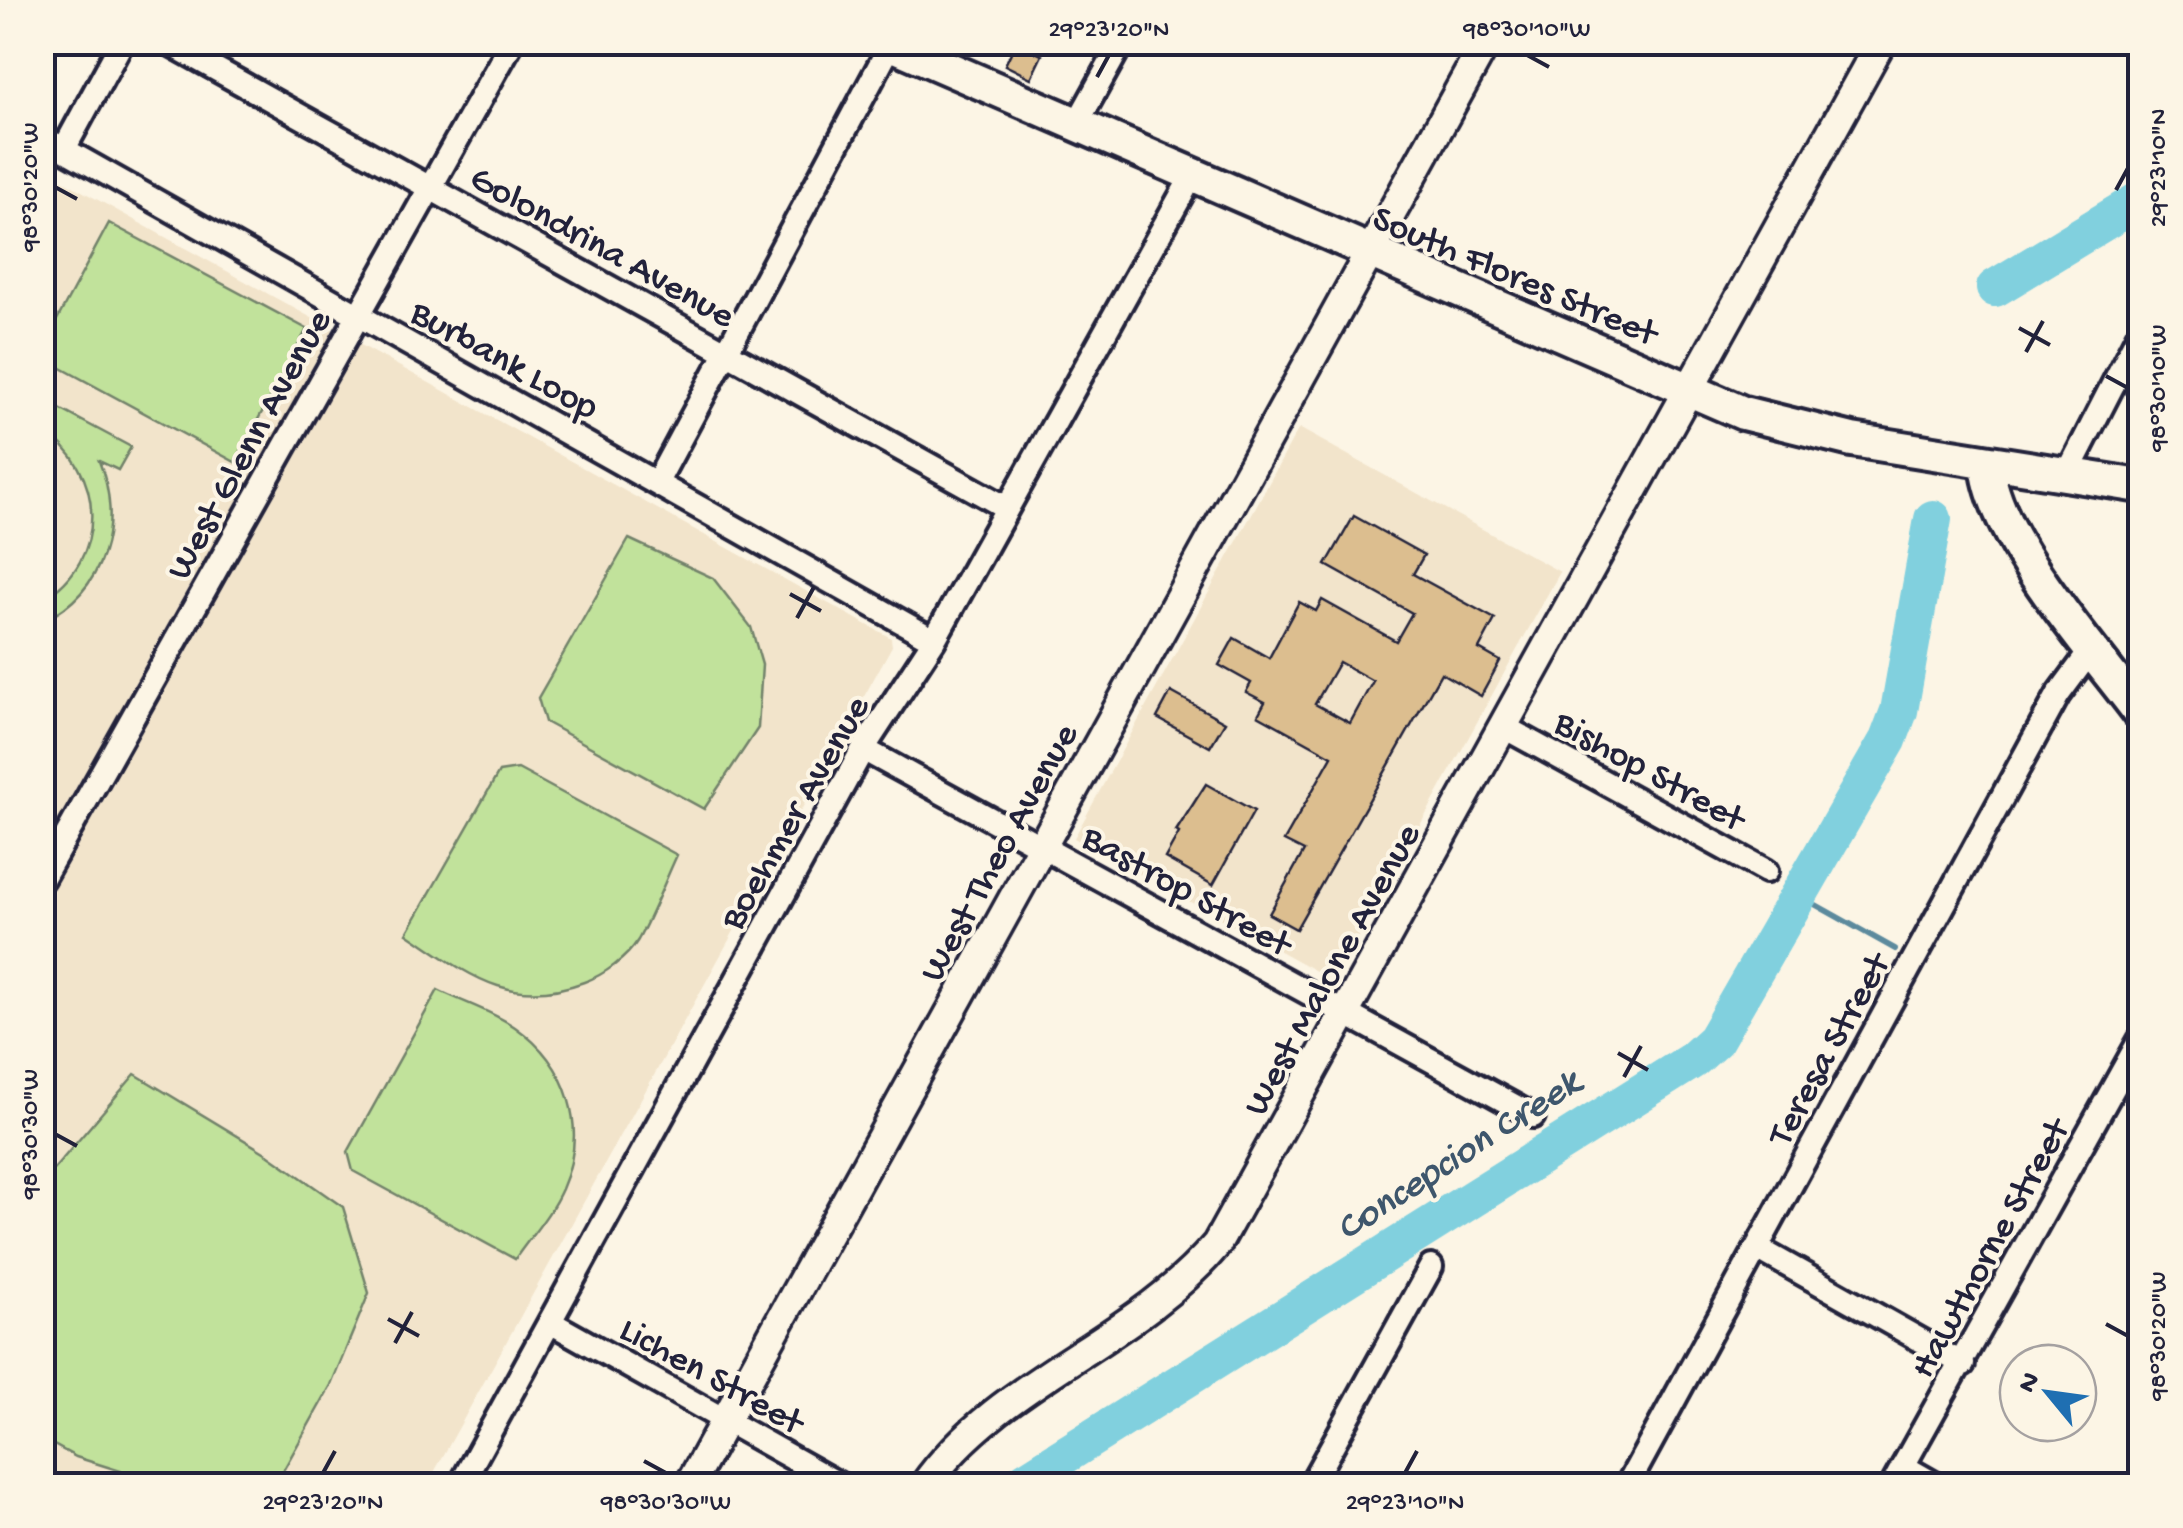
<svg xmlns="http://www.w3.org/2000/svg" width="2183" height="1528" viewBox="0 0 2183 1528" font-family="'Gochi Hand',sans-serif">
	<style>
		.built { fill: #f2e4cb }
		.grass { fill: #c1e29b; stroke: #72826b; stroke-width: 2.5 }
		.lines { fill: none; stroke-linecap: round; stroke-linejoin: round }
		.stream { stroke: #5b8a9d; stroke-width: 6 }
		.river { stroke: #81d0de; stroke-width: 38 }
		.building { fill: #dcbe8f; stroke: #22223b; stroke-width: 2.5; fill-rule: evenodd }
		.minor-casing { stroke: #22223b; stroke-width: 30 }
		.tertiary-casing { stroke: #22223b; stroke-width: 35 }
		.secondary-casing { stroke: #22223b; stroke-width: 40 }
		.minor { stroke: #fcf5e5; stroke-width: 22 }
		.tertiary { stroke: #fcf5e5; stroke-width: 28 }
		.secondary { stroke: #fcf5e5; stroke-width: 32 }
		.ticks { fill: none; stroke: #22223b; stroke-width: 4 }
		.labels { text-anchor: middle; stroke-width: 8; stroke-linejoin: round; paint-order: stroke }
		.street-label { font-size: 38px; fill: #22223b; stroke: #fcf5e5 }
		.water-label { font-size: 40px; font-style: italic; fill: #3e566c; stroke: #fcf5e5 }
		.neatline { fill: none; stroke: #22223b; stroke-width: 4 }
		.ticks-label { font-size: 25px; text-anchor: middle; fill: #22223b }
	</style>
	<rect width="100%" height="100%" fill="#fcf5e5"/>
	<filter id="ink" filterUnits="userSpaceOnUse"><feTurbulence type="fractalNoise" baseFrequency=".01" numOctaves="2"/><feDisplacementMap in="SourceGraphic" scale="20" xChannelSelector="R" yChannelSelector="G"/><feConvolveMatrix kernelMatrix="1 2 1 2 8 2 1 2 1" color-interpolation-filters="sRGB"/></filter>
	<g filter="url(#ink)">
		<path class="built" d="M42 169 891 638 892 646 427 1485H43Z
			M1299 428 1560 572 1334 981 1074 838Z"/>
		<path class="grass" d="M109 223 307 329 235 462 43 358V346Z
			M43 400 131 447 118 470 99 461C124 523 105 591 43 621V599C110 560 105 469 43 430Z
			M629 539 713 578 751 627 762 665 758 728 704 809 545 722 538 698Z
			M518 769 677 855C664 883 653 913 638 940 627 958 604 975 584 982 508 1010 467 973 407 933L499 772Z
			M438 990C462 1002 492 1011 515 1027 568 1064 589 1128 562 1189 551 1214 530 1237 515 1259L353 1171 348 1152Z
			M135 1074 269 1155 343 1207 369 1293 331 1385 275 1485H165L76 1457 43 1439V1182Z"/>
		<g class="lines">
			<path class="stream" d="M1800 896 1895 949"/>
			<path class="river" d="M1995 288 2140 200
				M1016 1486 1693 1060 1715 1040 1888 740 1899 711 1933 519"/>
		</g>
		<path class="building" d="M1016 42H1037L1033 51 1042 55 1031 78 1005 65Z
			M1354 516 1424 555 1413 574 1495 619 1479 649 1500 661 1481 696 1441 673 1296 929 1269 914 1304 851 1284 841 1332 756 1258 715 1265 702 1246 692 1251 683 1219 665 1234 638 1269 658 1299 602 1316 611 1322 600 1396 641 1412 613 1326 565ZM1339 662 1373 681 1350 723 1315 704Z
			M1171 692 1225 722 1210 747 1157 718Z
			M1206 784 1254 811 1213 885 1165 858 1179 833 1176 831Z"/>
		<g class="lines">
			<defs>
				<path id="minor" d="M167 42 1007 508
					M1075 127 1122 42
					M42 137 934 640
					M64 149 122 42
					M2067 474 2140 332
					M657 482 891 44
					M1504 727 1766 871
					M863 749 1533 1116
					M42 879 512 42
					M1757 1248 1963 1364
					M550 1322 842 1486
					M1903 1466 1938 1486
					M460 1486 863 749 934 640 1192 176
					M1310 1486 1431 1267
					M1627 1486 2058 695 2092 649
					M1892 1486 2140 1040"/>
				<path id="tertiary" d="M689 1486 1486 42
					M924 1486C998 1380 1134 1343 1217 1244L1881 42"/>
				<path id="secondary" d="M887 42 1743 413 1852 440 2140 486
					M1987 462C1991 537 2094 651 2140 713"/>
			</defs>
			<use href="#minor" class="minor-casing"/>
			<use href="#tertiary" class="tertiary-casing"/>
			<use href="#secondary" class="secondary-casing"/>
			<use href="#minor" class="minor"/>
			<use href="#tertiary" class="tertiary"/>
			<use href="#secondary" class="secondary"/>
		</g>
	</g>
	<path class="ticks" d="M1527 55 1549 67M1097 77 1109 55M55 187 77 199M2116 190 2128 168M2019 328 2050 345M2026 352 2043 321M2106 376 2128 388M790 594 821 611M797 618 814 587M1618 1053 1648 1070M1624 1077 1641 1046M55 1134 77 1146M388 1319 419 1336M2106 1324 2128 1336M395 1343 412 1312M644 1461 666 1473M323 1473 335 1451M1405 1473 1417 1451"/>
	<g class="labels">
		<g class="street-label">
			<text transform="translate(604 244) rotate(29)" y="13">Golondrina Avenue</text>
			<text transform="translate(1516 273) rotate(23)" y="13">South Flores Street</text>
			<text transform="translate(506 357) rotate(29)" y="13">Burbank Loop</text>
			<text transform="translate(246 443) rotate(-61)" y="13">West Glenn Avenue</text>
			<text transform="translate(1651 768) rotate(29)" y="13">Bishop Street</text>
			<text transform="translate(792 811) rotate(-60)" y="13">Boehmer Avenue</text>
			<text transform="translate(996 851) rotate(-61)" y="13">West Theo Avenue</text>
			<text transform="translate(1188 888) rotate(29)" y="13">Bastrop Street</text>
			<text transform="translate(1329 968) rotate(-61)" y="13">West Malone Avenue</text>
			<text transform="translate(1826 1048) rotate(-61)" y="13">Teresa Street</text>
			<text transform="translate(1987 1247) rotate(-61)" y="13">Hawthorne Street</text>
			<text transform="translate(713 1373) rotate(29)" y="13">Lichen Street</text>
		</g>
		<g class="water-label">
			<text transform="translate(1456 1152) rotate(-33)" y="14">Concepcion Creek</text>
		</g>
	</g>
	<rect width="2183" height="1528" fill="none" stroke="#fcf5e5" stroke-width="110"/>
	<g transform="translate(2048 1393) rotate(299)"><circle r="48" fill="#fcf5e5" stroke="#a5a1a1" stroke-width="2.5"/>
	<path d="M0-8L18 38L0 25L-18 38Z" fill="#1f6fb2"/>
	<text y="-15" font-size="28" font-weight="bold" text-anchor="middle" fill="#22223b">N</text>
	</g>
	<rect x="55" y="55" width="2073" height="1418" class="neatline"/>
	<g class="ticks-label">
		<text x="1109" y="36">29°23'20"N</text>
		<text x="1527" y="36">98°30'10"W</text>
		<text transform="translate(2156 168) rotate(-90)" y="9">29°23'10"N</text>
		<text transform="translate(28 187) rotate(-90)" y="9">98°30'20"W</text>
		<text transform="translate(2156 388) rotate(-90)" y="9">98°30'10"W</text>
		<text transform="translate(28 1134) rotate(-90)" y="9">98°30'30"W</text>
		<text transform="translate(2156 1336) rotate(-90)" y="9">98°30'20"W</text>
		<text x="323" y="1509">29°23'20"N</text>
		<text x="666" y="1509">98°30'30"W</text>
		<text x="1405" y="1509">29°23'10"N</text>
	</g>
</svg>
